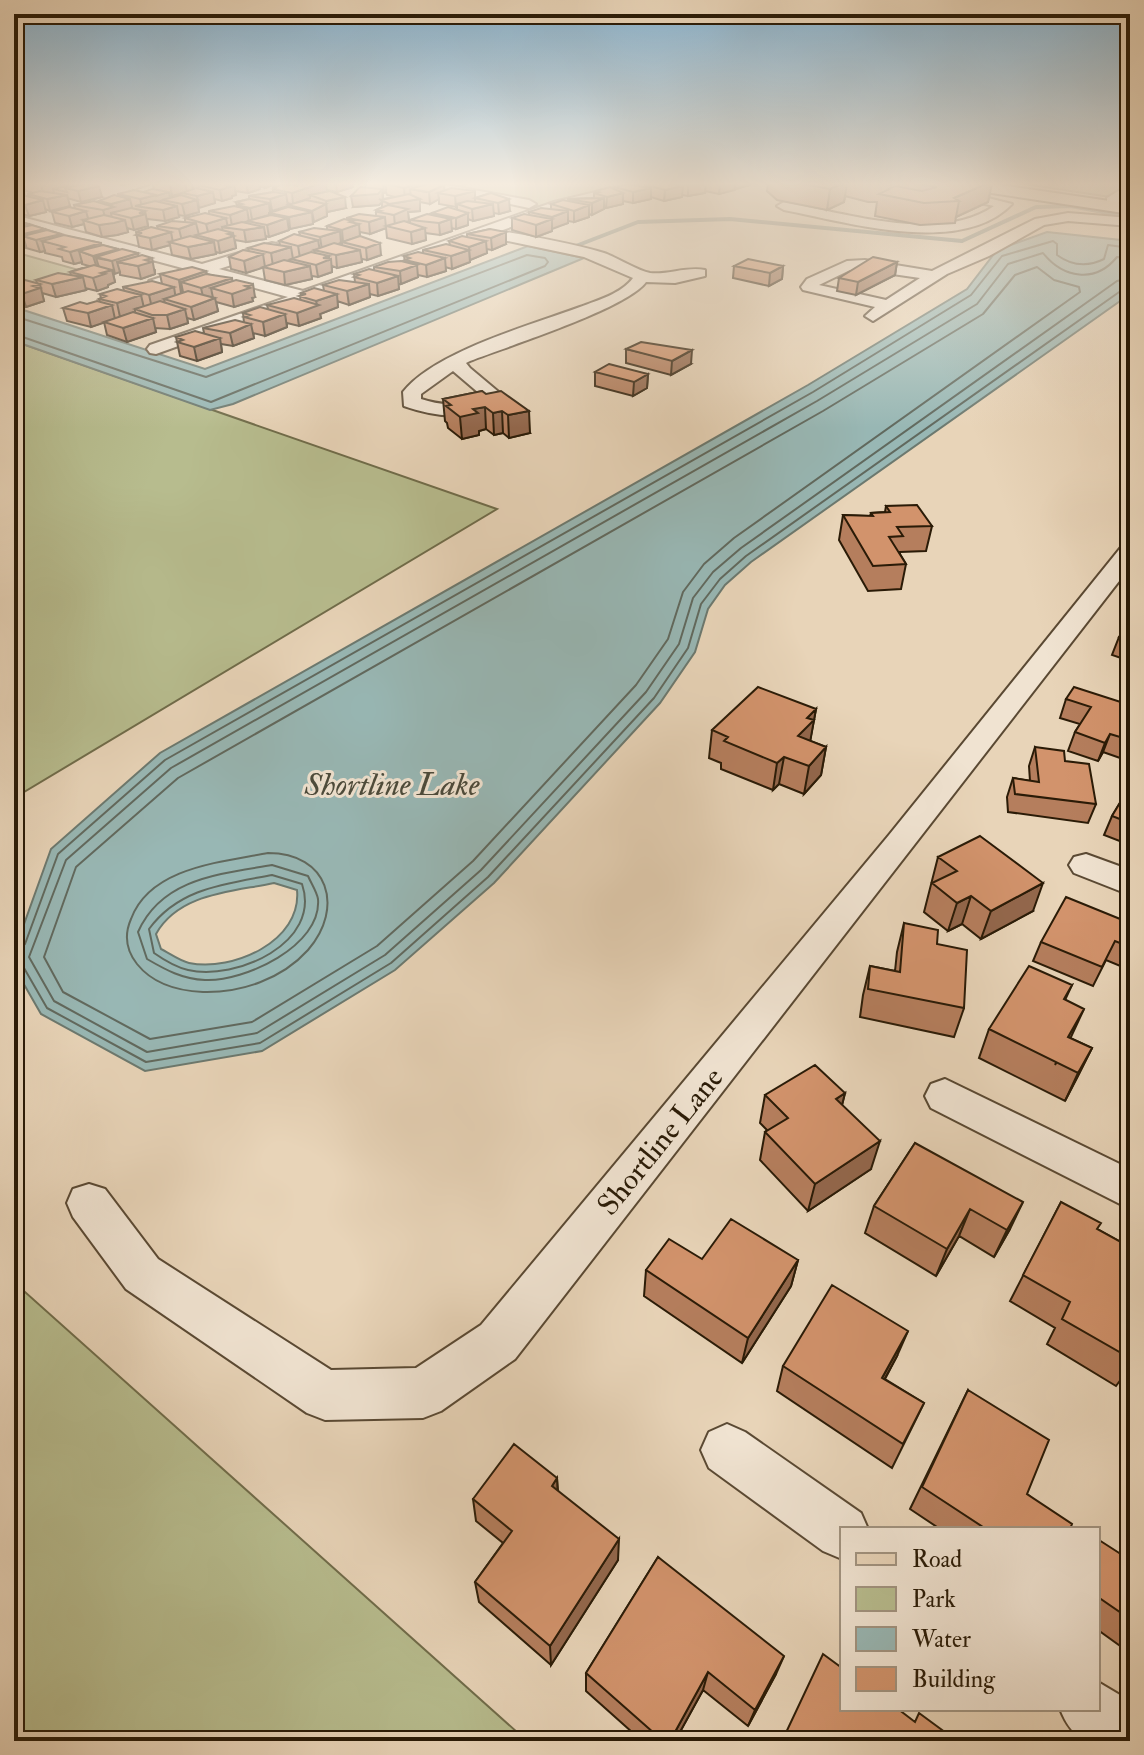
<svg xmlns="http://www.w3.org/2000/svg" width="1144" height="1755" viewBox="0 0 1144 1755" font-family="'IM FELL Double Pica',serif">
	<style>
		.green { fill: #b7bc8e; stroke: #706c4a; stroke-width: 2 }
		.water { fill: #98b7b4; stroke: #6c796f; stroke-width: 2; fill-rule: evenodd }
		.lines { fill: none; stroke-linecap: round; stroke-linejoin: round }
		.shore { stroke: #61695e; stroke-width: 2 }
		.stream { stroke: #6c796f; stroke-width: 4 }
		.minor-casing { stroke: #5a4933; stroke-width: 4 }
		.major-casing { stroke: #2a1b07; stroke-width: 4 }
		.minor { fill: #f0e3d1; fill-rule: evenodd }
		.major { fill: #e8d4b8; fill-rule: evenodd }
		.wall { fill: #b57e5d; stroke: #2a1b07; stroke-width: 2; fill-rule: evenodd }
		.shaded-wall { fill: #93674c; stroke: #2a1b07; stroke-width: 2 }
		.building { fill: #d2936c; stroke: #2a1b07; stroke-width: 2 }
		.labels { text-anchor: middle; stroke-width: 6; stroke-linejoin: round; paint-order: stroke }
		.street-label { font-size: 30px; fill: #2a1b07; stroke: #f0e3d1 }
		.water-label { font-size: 32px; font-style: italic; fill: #4b4a3b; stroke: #f0e3d1 }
	</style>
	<rect width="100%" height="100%" fill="#e8d4b8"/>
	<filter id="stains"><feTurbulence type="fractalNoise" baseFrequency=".0025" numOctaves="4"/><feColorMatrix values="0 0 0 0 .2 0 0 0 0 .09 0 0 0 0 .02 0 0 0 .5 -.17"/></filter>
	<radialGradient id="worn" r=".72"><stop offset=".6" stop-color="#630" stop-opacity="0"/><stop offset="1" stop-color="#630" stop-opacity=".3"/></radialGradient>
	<path class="green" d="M470 183H676L549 208 450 189Z
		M1018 183H1130V200Z
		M14 252 86 272 14 294Z
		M14 341 497 509 14 798Z
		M14 1279 16 1284 527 1741H14Z"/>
	<path class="water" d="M1047 232 1130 241V294L751 562 725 585 708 609 695 652 660 703 494 883 395 970 262 1051 145 1071 41 1014 14 967V952L51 849 160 753 808 385 967 289 997 250ZM274 883 297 890C302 941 233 972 189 963 180 961 169 953 161 949L156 934C179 893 232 892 274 883Z
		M528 246 584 258 233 404 210 410 14 341V307L205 369Z"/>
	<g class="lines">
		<path class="shore" d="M1130 258 1117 257C1095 284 1063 278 1043 253L1008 264 977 304 817 401 171 768 66 860 29 957 54 1001 147 1052 257 1033 385 955 481 870 646 692 679 644 693 598 713 572 741 548 1117 281 1130 278
			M1037 267 1054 280 1079 287 1080 292 734 538 704 564 683 592 668 639 636 685 473 861 377 946 252 1022 150 1039 63 992 44 957 76 867 178 778 823 411 983 314 1015 275Z
			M14 316 206 377 527 255 545 258 548 262 545 266 211 402 14 334
			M268 853C328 853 345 907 308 950 282 979 241 993 203 992 179 991 153 984 137 964 126 950 124 935 131 919 150 867 222 862 268 853Z
			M272 865 308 876C311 883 317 892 318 899 322 946 244 982 205 980 182 979 166 970 147 959L138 932C162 878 220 874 272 865Z
			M272 875 302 884C322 943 236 981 188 970 175 967 164 960 154 953L149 929C179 888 225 884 272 875Z
			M14 950 25 944 58 854 165 760 813 392 971 295 1002 256 1053 241 1057 244V255C1072 266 1088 267 1104 259L1108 245 1130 248
			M14 964 24 968 47 1008 146 1062 260 1043 391 963 488 877 654 698 688 648 701 604 720 579 746 556 1122 290 1130 288"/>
		<path class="stream" d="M568 249 638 222 730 219 962 241 1036 207 1071 206 1130 217"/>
		<defs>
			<path id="minor" d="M158 183H175L103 209 91 206Z
				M411 183H435L529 200 536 204 529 208Z
				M657 183H689L683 187C613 196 566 207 500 231 535 237 570 243 604 253 618 258 638 271 650 273 668 275 688 266 705 270V276L675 283 646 282C626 309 508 346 470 361L466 363 470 368 501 394C477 424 436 417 404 406L403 392C434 352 531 325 580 307 598 300 621 294 633 278L584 257 484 236 156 354 150 353 147 349 150 345 288 297 203 274 161 287H149V281L186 269 14 223V215L202 264 272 243 277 244V250L219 269 303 291 554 202 612 188ZM453 371 480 394C462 407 442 406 421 399V394Z
				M1130 184V194L1117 204H1107V198Z
				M944 187 1012 204C961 257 847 222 784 210L777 206 784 202C844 213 941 244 994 206L940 194V188Z
				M1068 213 1130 218V226L1068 221 1044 225 989 256 947 274 873 321 865 316 875 307 803 290 801 287 807 279 847 261 865 260 932 271 1035 219ZM850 270H865L920 278 886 300 819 285Z
				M1130 544V567L515 1359 441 1411 423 1418 325 1420 307 1413 126 1289 73 1217 67 1203 73 1189 89 1184 105 1189 158 1259 331 1370 416 1368 481 1325 889 835 1122 546Z
				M1086 854 1130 870V895L1074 873 1069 865 1074 857Z
				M945 1079 1130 1169V1209L931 1108 925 1096 931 1084Z
				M727 1424 745 1432 861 1513 868 1529H842V1559L823 1551 709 1468 701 1450 709 1432Z
				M1098 1682 1130 1701V1741C1092 1741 1076 1748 1060 1709H1098Z"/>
			<path id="major" d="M951 183H987L1130 204V214L959 188Z"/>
		</defs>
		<use href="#minor" class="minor-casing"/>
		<use href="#major" class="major-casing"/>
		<use href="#minor" class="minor"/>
		<use href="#major" class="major"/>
	</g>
	<path class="wall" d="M14 183H70L72 186 102 197 81 202 67 198 70 206 50 211 45 209 46 212 29 216 14 212V188H16ZM24 190 33 193 28 194 29 197 25 196Z
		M152 183H277L265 188 260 186V189L248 193 235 191 236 195 232 196V198L222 201 215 199V203L198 207 199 212 185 216 178 215 179 217 165 221 147 219 148 226 134 230 127 228 128 232 117 235 102 237 86 232 84 224 72 227 55 223 52 212 75 209 74 205 100 203 99 201 118 196V194L144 192 154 189Z
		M289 183H359L353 184V187L337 192 327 190V192L346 208 327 212V216L313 222V224L289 229V230L269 237 266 236V239L246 242 235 240 236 248 220 253 216 252V254L191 259 172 255 170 245 152 250 139 247 136 232 158 229 157 226 185 222V218L209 214V211L237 207 236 202 249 199V196L273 192V187L290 184ZM287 203 292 204 288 205 289 207 270 213V210L288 206Z
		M365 183H425V184L445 190 475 191V202V198L491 193 510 211 499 214 494 213V216L473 221 468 219V225L456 229 451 228 452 231 440 235 425 233 426 240 412 244 387 238 386 228 370 234 360 232V236L343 242 341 241V243L338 244 342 245V242L360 236 381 255 367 260 362 259V262L337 268 332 266V272L318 277 312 276V279L285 285 265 280 263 267 246 273 231 269 229 257 249 251 248 248 280 245 279 241 300 235 299 232 327 230V226L347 220V218L376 216V210L382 207V202L379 205 353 207 366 188ZM386 192 387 195 395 197 383 199V193ZM439 199V204L457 207V210L432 213V215L410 220V223L407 222 409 221 408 212 420 211V202L430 204Z
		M653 183H750V185L719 194 705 191V193L688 196 682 195V197L664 201 651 197V199L633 203 623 201V204L606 208 604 207V209L592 215 589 214V217L574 222 568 221V223L552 228V231L536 237 512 230V218L529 215V212L551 210V204L568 201V199L594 198V193L596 192V191L615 189V187H647V185Z
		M768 183H992L988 202 956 217 955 223 920 225 875 216 877 202H868L845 196 844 202 827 210 777 200 767 191Z
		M14 220 61 234V235L101 243V245L118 249V250L138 253V256L155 270V274L141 279 120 275V272L113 273 115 282 108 285V287L97 291 85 288 86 290 56 297 42 293 44 301 26 307 14 304V282L37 283 36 280 71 275 70 272 89 266 82 264V262L74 264 63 261 62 257 45 253V251L40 252 26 248V246L22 247 14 245Z
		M490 229 506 244 492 250 486 249 487 253 470 260V262L452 269 445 267 446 271 427 277 418 275V277L401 284H398L399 289 378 296 370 294V297L349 305 337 301 338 307 320 314 321 318 299 326 287 323V327L265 336 253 333 254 338 233 346 221 344 222 352 197 361 180 356 176 337 204 333 203 328 244 323 243 313 268 309 267 305 300 300 301 293 324 291 323 285 355 282 354 274 374 270V267L405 262 404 256 423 253V250L450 245 449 241 467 237V234Z
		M897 262 895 275 856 295 837 291 839 278Z
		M734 266H783L782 279 769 286 733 278Z
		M206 271 207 274 233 281 255 297 252 298 253 301 234 307 216 302 218 311 194 320 187 318 188 323 170 329 155 328 156 332 127 342 107 335 104 322 91 327 67 321 63 308 100 302 99 299 101 298 100 294 124 291 123 287 162 284 160 274Z
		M626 349 691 364 671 375 626 363Z
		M595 372 648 374 647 388 633 396 595 386Z
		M482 391 530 433 509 438 503 433 494 435 486 429 479 431V435L462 439 448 428 447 423 445 421 443 399Z
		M886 506 932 526 926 551 900 552V554L906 564 901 589 868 591 839 540 843 515 870 516 871 513 885 512Z
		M1130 624V661L1112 655 1119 637Z
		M1066 699 1130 705V747L1123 759 1103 752 1098 761 1068 751 1075 732 1080 724 1060 718Z
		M816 709 810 741 826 747 821 775 804 794 779 784 773 790 721 769V763L709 758 712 730Z
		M1035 747 1096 804 1088 823 1008 812 1007 797 1013 778 1030 781 1029 766Z
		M1130 786V845L1104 835 1112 816Z
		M938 857 1033 911 981 939 962 924 948 931 924 912Z
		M904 923 937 944 964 1008 954 1037 860 1017 863 995 870 966 895 971 897 952Z
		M1130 923V970L1106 960 1093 986 1033 961 1041 942Z
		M1072 985 1065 1000 1070 1038 1092 1048 1065 1101 979 1058 989 1029Z
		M845 1093 842 1105 871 1169 808 1211 760 1160 765 1132 767 1130 760 1123 765 1095Z
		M915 1143 1010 1229 994 1257 959 1236 936 1276 865 1233 874 1206Z
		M1061 1202 1097 1229 1130 1247V1367L1116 1386 1047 1344 1055 1328 1010 1301Z
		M702 1259 798 1260 791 1286 742 1363 644 1296 646 1270Z
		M897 1356 885 1379 924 1403 892 1468 777 1391 783 1366Z
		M968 1390 1027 1494 1070 1529H940L910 1509Z
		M557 1478 558 1491 618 1560 551 1665 479 1602 475 1582 503 1543 476 1521 473 1499Z
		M1098 1541 1130 1560V1653L1098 1630Z
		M658 1557 776 1674 748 1726 703 1690 675 1741H642L586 1691V1673Z"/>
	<path class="shaded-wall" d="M44 183H70L72 189 65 188 53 189 54 193 44 196 41 185Z
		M120 183H139L121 185Z
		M181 183H185L187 192 172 196 170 185Z
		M192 183H203L204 186 198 185 199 189 193 191Z
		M246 183H259L260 189 248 193Z
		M264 183H277L265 188Z
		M322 183H326L327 192 310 195V198L293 204 292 193Z
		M336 183H352L353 187 337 192Z
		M383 183H397L386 184V192L384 193Z
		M420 183H425L426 192 410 189 411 197 405 199 404 188Z
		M702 183H706L705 193 688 196V185Z
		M720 183H735V190L719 194Z
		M736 183H750V185L735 188Z
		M843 183H847L844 202 827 210 830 189Z
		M988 183H992L988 202 956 217 959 201 954 198Z
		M234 184 236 195 232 196V198L222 201 220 190Z
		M444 185 445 194 438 193 439 199 430 204 429 192Z
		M99 186 102 197 81 202 78 191Z
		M683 186 682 197 664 201 665 190Z
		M651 188V199L633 203V192Z
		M382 189 383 201 381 200 382 202 379 205 353 207 351 196Z
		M475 191V202L457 204V207H456L455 196Z
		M169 192 170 198 142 207 140 199Z
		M213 192 215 203 199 208 197 196Z
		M623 193V204L606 208 607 197Z
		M286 194 288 206 272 211 270 199Z
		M67 195 70 206 50 211 47 199Z
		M345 197 346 208 327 212 326 201Z
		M604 198V209L592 215V203Z
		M130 199 133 211 111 213 112 219 106 221 103 210 112 207 111 204Z
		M420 199V211L408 212 409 221 395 226 394 215 390 214 389 204Z
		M509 199 510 211 499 214 498 203Z
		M43 200 46 212 29 216 25 205Z
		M197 200 199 212 185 216 182 204Z
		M269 203 270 213H269V215L252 220 250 208Z
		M326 204 327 216 314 222 312 211Z
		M493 204 494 216 473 221 472 209Z
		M589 205V217L574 222V211Z
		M177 206 179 217 165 221 163 210Z
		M247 209 249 221 232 226 230 215Z
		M86 211 89 222 83 220 84 224 72 227 69 216Z
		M145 211 148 226 134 230 131 218 139 213Z
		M568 211V223L552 229V217Z
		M312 212 313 224 290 229 289 217Z
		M468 213V225L456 229V218Z
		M385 217 386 228 370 234 369 222Z
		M226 218 228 228 222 227 223 232 209 236 206 224Z
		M287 218 289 230 269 237 267 225Z
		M451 219 452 231 440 235 439 223Z
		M552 219V231L536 237V225Z
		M125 220 128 232 117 235 102 237 99 225Z
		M353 221V226L359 224 360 236 343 242 342 230 350 222Z
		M196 223 199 235 182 241 179 229Z
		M29 224 31 232 45 229 47 237 61 234 64 246 42 241 45 251 40 252 36 240 23 236 26 246 22 247 19 235 14 234V228Z
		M264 227 266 239 246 242 244 230Z
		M425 228 426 240 412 244 411 232Z
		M340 231 341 243 322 250 320 237Z
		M171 232 173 243 169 242 170 245 152 250 150 238Z
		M506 232V244L492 250 491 238Z
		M233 233 236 248 220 253 218 241 228 234Z
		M318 240 320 251 314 250 315 254 300 258 298 246Z
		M486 241 487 253 470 260 469 247Z
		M214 242 216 254 191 259 188 247Z
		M101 243 103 253 118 249 120 258 138 253 140 265 145 260 152 258 155 274 141 279 138 266 117 262 120 272 115 274 112 261 96 258 99 267 97 268 93 256 79 251 82 262 74 264 70 252Z
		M380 243 381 255 367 260 366 248Z
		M291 247 293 259 273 266 271 253Z
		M360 250 362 262 337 268 336 255Z
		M469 250 470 262 452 269 451 256Z
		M263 254 265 267 246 273 244 261Z
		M329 256V260L331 259 332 272 318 277 316 265 323 258Z
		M445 258 446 271 427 277 426 265Z
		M897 262 895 275 856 295 858 282Z
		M417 265 418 277 401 284 400 271Z
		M310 266 312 279 285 285 284 272Z
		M783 266 782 279 769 286 770 273Z
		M112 270 115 282 108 285V287L97 291 93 278 101 273Z
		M206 271 208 284 181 282 183 292 181 293 179 280Z
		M398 276 399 289 378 296 377 283Z
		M83 277 86 290 56 297 52 284Z
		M232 278 234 291 211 288 213 298 204 301 201 288Z
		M40 284 44 301 26 307 22 294 33 286Z
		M253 284 255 297 252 298 253 301 234 307 232 294Z
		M369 284 370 297 349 305 347 291Z
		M174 287 176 300 164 299 165 304 152 308 149 295Z
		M337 294 338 307 320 314 321 318 299 326 297 313 317 305 316 301Z
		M141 295 144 308 135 309V312L120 317 117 303Z
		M215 298 218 311 194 320 191 307Z
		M112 305 115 319 91 327 88 313Z
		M185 309 188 323 170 329 167 315Z
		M285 314 287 327 265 336 263 322Z
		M153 318 156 332 127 342 123 328Z
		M251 324 254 338 233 346 230 333Z
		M220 338 222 352 197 361 194 347Z
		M692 350 691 364 671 375 672 361Z
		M648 374 647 388 633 396 634 382Z
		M485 407 486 429 479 431V435L462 439 460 417 473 409Z
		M502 411 503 433 494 435 493 413Z
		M529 411 530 433 509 438 508 415Z
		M816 709 809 748 798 736 807 718Z
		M1110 734 1103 752 1098 761 1105 743Z
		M826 747 821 775 804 794 809 766Z
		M784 757 779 784 773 790 777 763Z
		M1043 883 1033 911 981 939 991 911Z
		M971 896 962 924 948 931 957 903Z
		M1084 1009 1071 1037 1055 1065 1068 1037Z
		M1092 1048 1078 1076 1065 1101 1078 1073Z
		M845 1093 838 1121 836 1099Z
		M880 1141 871 1169 808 1211 815 1184Z
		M1023 1202 1010 1229 994 1257 1007 1230Z
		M970 1209 959 1236 936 1276 947 1249Z
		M798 1260 791 1286 742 1363 748 1338Z
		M908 1331 897 1356 872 1402 882 1378Z
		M557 1478 558 1501 552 1486Z
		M619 1539 618 1560 551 1665 550 1646Z
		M784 1656 776 1674 748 1726 755 1710Z
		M708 1672 703 1690 675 1741H670Z"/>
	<path class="building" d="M87 183 99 186 78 191 65 188Z
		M157 183H181L170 185Z
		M207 183H228L234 184 226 186 230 187 220 190 198 185Z
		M289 183H322L292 193 272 189 277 188 273 187 286 184 298 186Z
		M391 183H420L404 188 386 184Z
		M430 183 444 185 429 192 410 189Z
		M653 183H670L683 186 665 190 647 185Z
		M679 183H702L688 185Z
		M798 183H843L830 189Z
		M912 183H988L954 198 959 201 924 203 879 194 895 186 922 191 937 187Z
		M628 184 651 188 633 192 615 187Z
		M66 186H72L65 188 67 192 53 189Z
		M360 187 382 189 378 194 351 196Z
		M610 187 623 193 607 197 594 193 599 192 596 191Z
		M14 188 23 190 19 191 23 192 14 194Z
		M196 188 213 192 197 196 182 193Z
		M451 188 475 191 455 196 438 193Z
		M152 189 169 192 156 196V195L144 192Z
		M134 190 156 195 140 199 118 194Z
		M40 191 67 195 47 199 28 194Z
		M330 191 345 197 326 201 310 195Z
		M274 192 286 194 270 199 249 196Z
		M491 193 509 199 498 203 475 198Z
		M409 194 420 199 389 204 381 200Z
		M22 195 43 200 25 205 14 202V197Z
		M114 195 130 199 111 204 99 201Z
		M181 195 197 200 182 204 162 200Z
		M604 198 592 203 568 199Z
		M250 199 269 203 250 208 237 205 242 204 236 202Z
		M306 200 326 204 312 211 288 205Z
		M563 200 589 205 574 211 551 204Z
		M94 201 114 207 103 210 74 205Z
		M155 201 177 206 163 210 135 206Z
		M467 201 493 204 472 209 457 204Z
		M388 205 408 209 394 215 378 212 381 211 376 210Z
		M234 206 247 209 230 215 209 211Z
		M69 207 86 211 69 216 52 212Z
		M288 207 312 212 289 217 269 213Z
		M448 207 468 213 456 218 432 213Z
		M131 208 145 211 139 213 146 214 131 218 111 213Z
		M541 208 568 211 552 217 529 212Z
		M205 213 226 218 206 224 185 218Z
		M359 214 385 217 369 222 347 218Z
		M427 214 451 219 439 223 410 220Z
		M524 214 552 219 536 225 512 218Z
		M104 215 125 220 114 223 99 225 83 220Z
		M271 215 287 218 267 225 247 221Z
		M344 219 353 221 350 222 359 224 342 230 327 226Z
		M14 220 29 224 14 228Z
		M172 221 196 223 179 229 157 226Z
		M404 221 425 228 411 232 386 226Z
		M242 222 264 227 244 230 222 227Z
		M32 225 45 229 19 235 14 234V229Z
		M151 227 171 232 150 238 136 235 142 233 136 232Z
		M314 228 340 231 320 237 299 232Z
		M218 229 233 233 228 234 234 236 218 241 196 235Z
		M490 229 506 232 491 238 467 234Z
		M47 230 61 234 36 240 23 236Z
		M294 234 318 240 298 246 279 241Z
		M64 235 101 243 70 252 59 249 65 247 42 241Z
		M190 236 214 242 188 247 169 242Z
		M360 236 380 243 366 248 342 242Z
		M462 236 486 241 469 247 449 241Z
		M264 243 291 247 271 253 248 248Z
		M334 243 360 250 336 255 314 250Z
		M446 244 469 250 451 256 423 250Z
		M103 245 118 249 93 256 79 251Z
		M122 249 138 253 112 261 96 257Z
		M243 250 263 254 244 261 229 257Z
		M311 252 329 256 323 258 331 259 316 265 291 259Z
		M418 252 445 258 426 265 405 260 410 258 404 256Z
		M142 255 152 258 145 260 152 262 138 266 117 262Z
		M873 257 897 262 858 282 839 278Z
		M748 259 783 266 770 273 734 266Z
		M284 260 310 266 284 272 263 267Z
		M401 261 417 265 400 271 374 267 388 262Z
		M94 265 112 270 101 273 105 274 93 278 70 272Z
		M192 267 206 271 179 280 160 274Z
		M369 269 398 276 377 283 354 277 359 275 354 274Z
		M58 273 83 277 52 284 36 280Z
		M206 274 232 278 201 288 181 282Z
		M25 280 40 284 33 286 40 288 22 294 14 292V282Z
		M236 280 253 284 245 286 250 288 232 294 211 288Z
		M339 280 369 284 347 291 323 285Z
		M152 281 174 287 149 295 123 287Z
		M314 288 337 294 316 301 299 296 306 294 301 293Z
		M117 289 141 295 117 303 99 299 106 296 100 294Z
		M188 291 215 298 191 307 164 299Z
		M294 298 319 305 297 313 267 305Z
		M97 301 112 305 88 313 63 308 80 302 87 304Z
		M160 301 185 309 167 315H152L135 309Z
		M260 307 285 314 263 322 244 317 250 315 243 313Z
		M133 312 153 318 123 328 104 322Z
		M235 320 251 324 230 333 203 328Z
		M195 331 220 338 194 347 177 342 183 340 176 337Z
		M641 342 692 350 672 361 626 349Z
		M609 364 648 374 634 382 595 372Z
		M482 391 486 394 501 391 529 411 508 415 502 411 493 413 485 407 473 409 478 413 460 417 446 406 451 405 443 399Z
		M917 505 932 526 897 527 903 536 889 537 906 564 873 566 843 515 873 516 871 513 890 512 886 506Z
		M1130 624V641L1119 637 1130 623Z
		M758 687 816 709 807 718 814 720 798 736 826 747 809 766 784 757 777 763 724 741 728 737 712 730Z
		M1074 687 1130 705V740L1110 734 1105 743 1075 732 1091 707 1066 699Z
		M1035 747 1064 751 1065 761 1089 764 1096 804 1015 794 1013 778 1039 782Z
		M1130 786V823L1112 816Z
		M980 836 1043 883 991 911 971 896 957 903 932 883 957 871 938 857Z
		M1066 897 1130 923V947L1115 941 1102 967 1041 942Z
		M904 923 938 930 937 944 967 950 964 1008 868 989 870 966 900 972Z
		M1029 966 1072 985 1064 999 1084 1009 1068 1037 1092 1048 1078 1073 989 1029Z
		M815 1065 845 1093 836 1099 880 1141 815 1184 765 1132 788 1118 765 1095Z
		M915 1143 1023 1202 1007 1230 970 1209 947 1249 874 1206Z
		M1061 1202 1101 1223 1097 1229 1130 1247V1358L1062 1319 1070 1302 1023 1275Z
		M731 1219 798 1260 748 1338 646 1270 669 1239 702 1259Z
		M832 1285 908 1331 882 1378 924 1403 903 1444 783 1366Z
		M968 1390 1049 1440 1027 1494 1072 1524 1070 1529H986L922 1487Z
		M514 1444 557 1478 552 1486 619 1539 550 1646 475 1582 512 1531 473 1499Z
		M1099 1540 1130 1560V1619L1098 1597Z
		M658 1557 784 1656 755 1710 708 1672 670 1741H663L586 1673Z
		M823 1654 842 1668V1709H898L915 1722 919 1713 957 1741H782Z"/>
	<linearGradient id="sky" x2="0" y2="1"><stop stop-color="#88b5d3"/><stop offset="0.43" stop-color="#f5ecdf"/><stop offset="1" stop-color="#f5ecdf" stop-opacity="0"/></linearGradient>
	<rect width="1144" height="428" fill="url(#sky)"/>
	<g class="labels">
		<g class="street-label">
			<text transform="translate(660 1141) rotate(-51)" y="10">Shortline Lane</text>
		</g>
		<g class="water-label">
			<text x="392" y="795">Shortline Lake</text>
		</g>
	</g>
	<rect width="1144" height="1755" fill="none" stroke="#e8d4b8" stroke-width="48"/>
	<rect x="16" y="16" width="1112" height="1723" fill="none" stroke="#2a1b07" stroke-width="4"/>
	<rect x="24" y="24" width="1096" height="1707" fill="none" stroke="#2a1b07" stroke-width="2"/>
	<rect x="840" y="1527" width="260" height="184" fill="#f0e3d1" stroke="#a19380" stroke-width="2"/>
	<rect x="856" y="1553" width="40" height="12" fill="#e8d4b8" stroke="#a19380" stroke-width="2"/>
	<text x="912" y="1567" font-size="24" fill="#2a1b07">Road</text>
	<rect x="856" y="1587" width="40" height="24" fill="#b7bc8e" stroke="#a19380" stroke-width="2"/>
	<text x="912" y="1607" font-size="24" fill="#2a1b07">Park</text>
	<rect x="856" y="1627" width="40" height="24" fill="#98b7b4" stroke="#a19380" stroke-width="2"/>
	<text x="912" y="1647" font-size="24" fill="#2a1b07">Water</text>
	<rect x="856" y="1667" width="40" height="24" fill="#d2936c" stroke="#a19380" stroke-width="2"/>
	<text x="912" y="1687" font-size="24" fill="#2a1b07">Building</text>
	<rect width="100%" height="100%" filter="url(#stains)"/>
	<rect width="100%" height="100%" fill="url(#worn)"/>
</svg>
